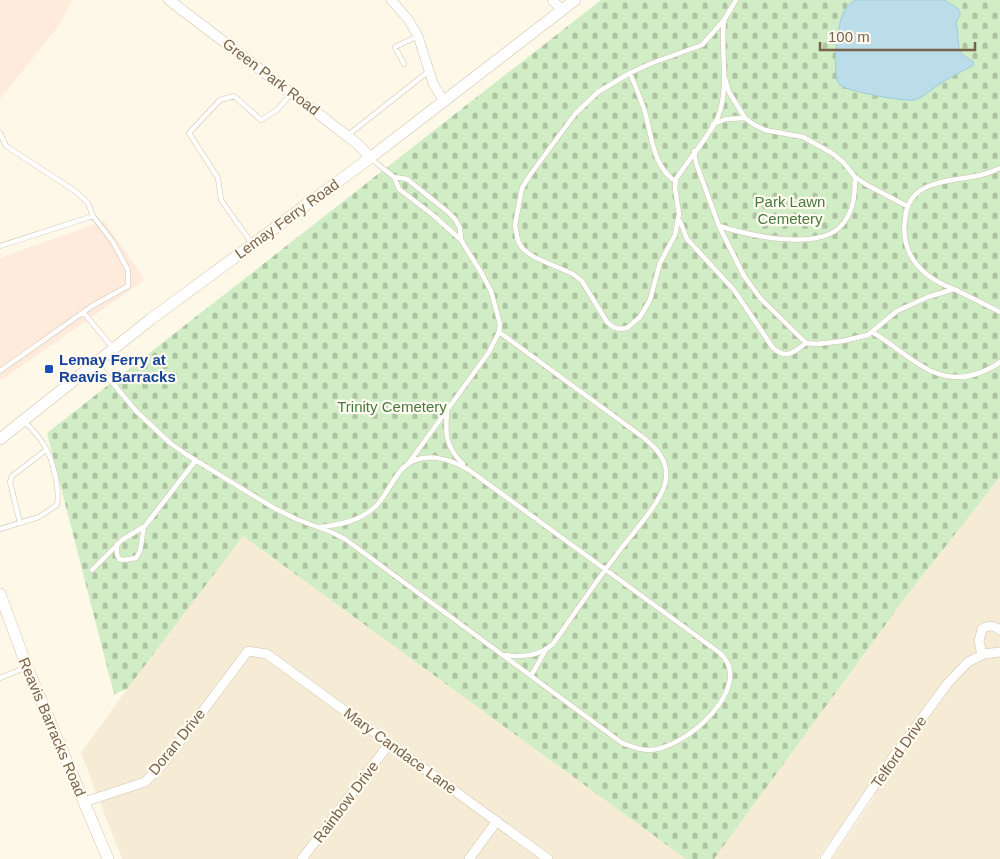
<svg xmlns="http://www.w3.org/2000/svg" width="1000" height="859" viewBox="0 0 1000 859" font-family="Arial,sans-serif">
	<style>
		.residential { fill: #f6ecd6 }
		.commercial { fill: #feebdc }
		.cemetery { fill: url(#cemetery-stones) }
		.water { fill: #bbdce9; stroke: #a0cadc }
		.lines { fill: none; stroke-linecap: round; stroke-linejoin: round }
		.service-casing { stroke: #d1c2ad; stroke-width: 5.5 }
		.minor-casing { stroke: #d1c2ad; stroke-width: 10 }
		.tertiary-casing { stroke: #d1c2ad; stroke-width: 11 }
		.secondary-casing { stroke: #d4c3aa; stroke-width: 12 }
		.service { stroke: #fff; stroke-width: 4.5 }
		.minor { stroke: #fff; stroke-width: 9 }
		.tertiary { stroke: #fff; stroke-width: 10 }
		.secondary { stroke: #fff; stroke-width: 11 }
		.transit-dot { fill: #1a4fb4; stroke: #fffbf0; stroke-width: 2 }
		.labels { text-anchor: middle; stroke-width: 4.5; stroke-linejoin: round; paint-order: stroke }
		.street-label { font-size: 15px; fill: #7a624a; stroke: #fffbf0 }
		.park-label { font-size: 15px; fill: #477a3e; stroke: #fffbf0 }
		.transit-label { font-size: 15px; font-weight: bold; fill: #164399; stroke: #fffbf0; text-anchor: start }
	</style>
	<defs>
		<pattern id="cemetery-stones" width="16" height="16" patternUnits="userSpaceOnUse" patternTransform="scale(1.25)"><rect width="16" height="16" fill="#d0edc5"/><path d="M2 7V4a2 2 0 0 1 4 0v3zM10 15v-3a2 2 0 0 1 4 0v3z" fill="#aec3a2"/></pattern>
	</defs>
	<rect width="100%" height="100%" fill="#fef8e9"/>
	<path class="residential" d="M1000 477V859H832L875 796 867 789 818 859H714L908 594Z
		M243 536 686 859H122L81 753 127 689Z"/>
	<path class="commercial" d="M0 0H72L60 24 0 99Z
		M104 221 145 280 0 381V258Z"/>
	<path class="cemetery" d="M601 0H1000V477L908 594 714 859H686L243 536 127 689 114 694 47 433Z"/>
	<path class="water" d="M855 0H944L956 7 960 11V15L956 22C958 29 958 47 960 51 962 55 970 59 973 62L974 65C961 72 948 78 937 86 929 91 923 98 914 100 904 102 846 91 840 85 831 76 837 26 843 14 845 8 849 4 855 0Z"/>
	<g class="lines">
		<defs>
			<path id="service" d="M724 20C720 52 730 86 718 117 710 135 688 160 676 179L675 188 679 214 675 235 660 263 650 300 640 317 627 328 620 329 613 327 607 322 582 281 573 274 534 257 523 249 518 241 515 225 522 188 530 175 575 114 598 92 630 73 652 63 702 45 724 20 736 0
				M404 64 395 47 418 36
				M630 73C635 85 640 97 644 109 652 135 652 166 676 182
				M725 78 729 92 745 118
				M713 124 726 119 745 118 753 124 765 130 803 137 832 153 843 162 855 177 867 185 907 206
				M0 133 6 146 75 191 88 203 93 216
				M348 135 429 71
				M694 151 696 163 719 226 744 276 761 299 806 343 817 344 843 341 868 335 897 311 928 297 954 289 1000 312
				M370 158 394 177 407 179 448 212 455 219 460 228 461 240
				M394 177 399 189 433 215 461 240 482 274 491 291 500 324 499 332 489 352 408 464
				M680 221 687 239 734 290 773 348C787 360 794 352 806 343
				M719 226C748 235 815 251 840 227 854 213 855 195 855 177
				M253 245 221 200 218 178 189 133 220 100 234 96 261 120 277 110 291 94
				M0 246 93 216 113 242 128 270V286L92 306 0 371
				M954 289C932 281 912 267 906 243 904 236 904 227 905 220 908 170 968 186 1000 168
				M83 312 113 348
				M499 332 644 438C659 450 670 464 665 484 659 505 631 535 617 554 595 583 574 614 553 644 538 657 522 657 504 655
				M872 332C906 351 933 388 976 374 985 371 993 368 1000 362
				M97 364 136 411 170 443 187 455 274 508 296 519 331 532 345 539 622 743C631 746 639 750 648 750 684 751 757 686 720 653L469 470C449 458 420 449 401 470 392 481 386 495 377 505 361 521 340 525 319 527
				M447 412C445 435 446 447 463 464
				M20 523 10 482 12 476 46 450
				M0 529 39 517 57 505C60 490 53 458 44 445 39 436 31 428 24 421
				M117 544V554L119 559 124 560 136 558 140 551 144 527
				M92 570 122 540 145 526 196 460
				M531 676 545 651
				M0 678 27 667"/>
			<path id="minor" d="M391 0 408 19 418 36 433 83 444 102
				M552 0 562 10
				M982 655 979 641 982 629C989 625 994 625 1000 630
				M84 802 145 782 163 764 248 651 267 654 548 859
				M302 859 389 744
				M469 859 497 821
				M825 859 892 759 948 683 968 662 984 654 1000 652"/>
			<path id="tertiary" d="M169 0 320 115 360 146 370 158"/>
			<path id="secondary" d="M0 439 151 319 370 158 575 0
				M0 594 27 667 108 859"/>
		</defs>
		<use href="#service" class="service-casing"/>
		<use href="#minor" class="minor-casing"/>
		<use href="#tertiary" class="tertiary-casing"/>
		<use href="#secondary" class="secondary-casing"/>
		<use href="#service" class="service"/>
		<use href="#minor" class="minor"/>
		<use href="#tertiary" class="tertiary"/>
		<use href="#secondary" class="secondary"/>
	</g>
	<rect class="transit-dot" x="44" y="364" width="10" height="10" rx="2.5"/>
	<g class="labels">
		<g class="street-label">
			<text transform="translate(271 77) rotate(37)" y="5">Green Park Road</text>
			<text transform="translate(287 219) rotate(-36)" y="5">Lemay Ferry Road</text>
			<text transform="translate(52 727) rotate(67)" y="5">Reavis Barracks Road</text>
			<text transform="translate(177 742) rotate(-51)" y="5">Doran Drive</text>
			<text transform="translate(400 751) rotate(36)" y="5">Mary Candace Lane</text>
			<text transform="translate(899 752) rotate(-55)" y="5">Telford Drive</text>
			<text transform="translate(346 802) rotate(-53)" y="5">Rainbow Drive</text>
		</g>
		<g class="park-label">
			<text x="790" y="207">Park Lawn<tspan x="790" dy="17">Cemetery</tspan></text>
			<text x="392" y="412">Trinity Cemetery</text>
		</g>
		<g class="transit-label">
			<text x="59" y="365">Lemay Ferry at<tspan x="59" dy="17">Reavis Barracks</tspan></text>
		</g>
	</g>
	<path d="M820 42v8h155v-8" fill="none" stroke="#7a624a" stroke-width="2.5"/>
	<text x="828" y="42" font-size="15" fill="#7a624a" stroke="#fffbf0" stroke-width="4" paint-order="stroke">100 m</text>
</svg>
